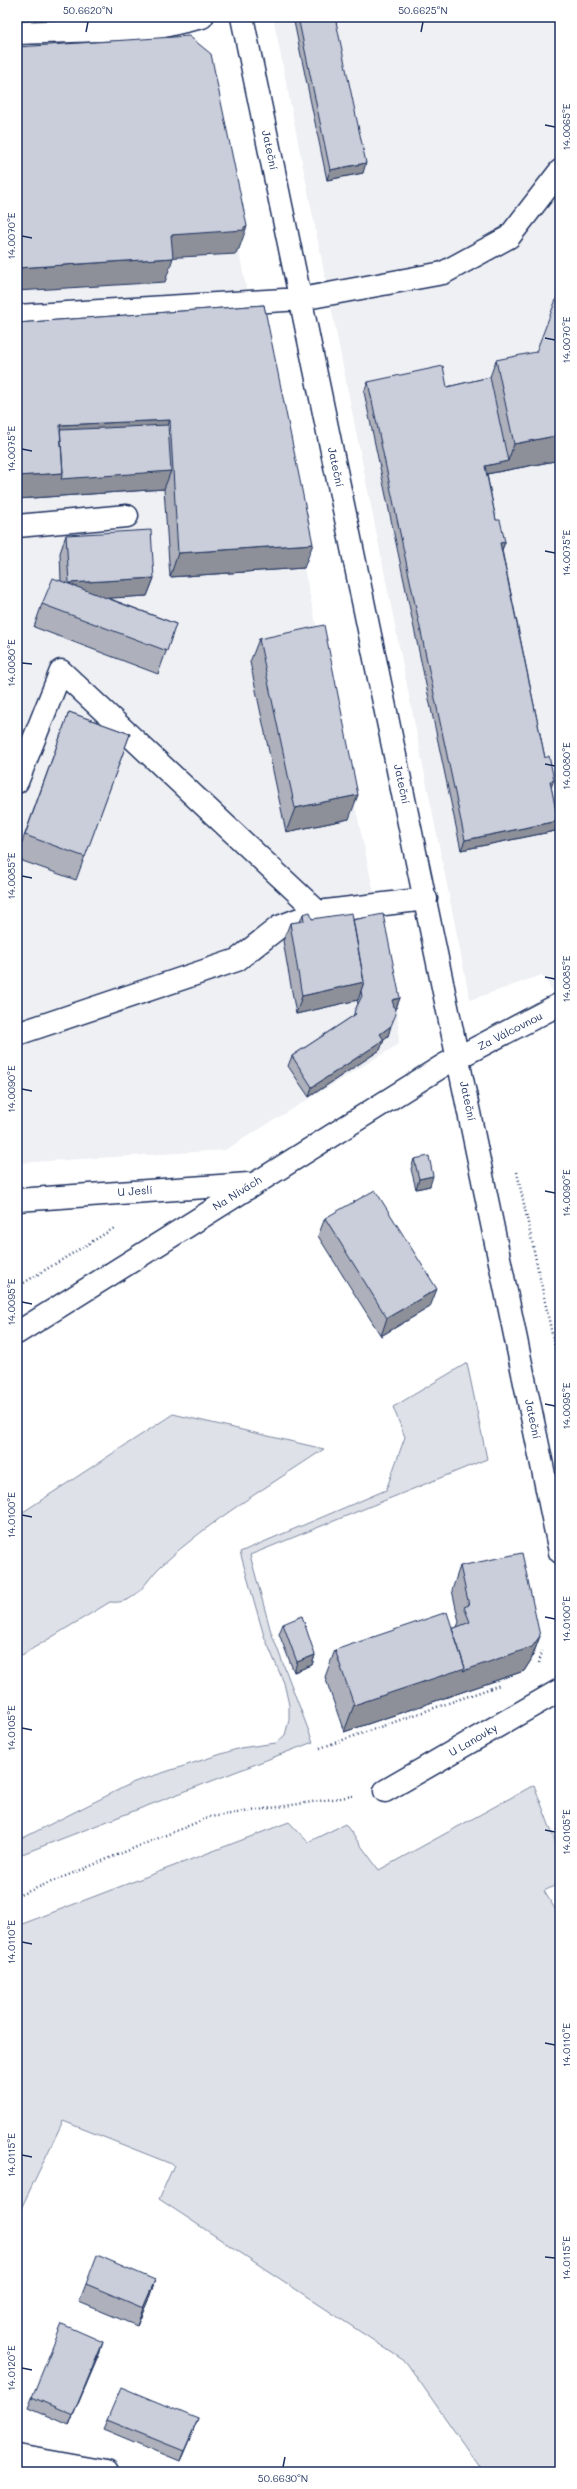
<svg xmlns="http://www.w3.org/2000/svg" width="577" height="2489" viewBox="0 0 577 2489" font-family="Mali,sans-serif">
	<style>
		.built { fill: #eff0f4 }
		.green { fill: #dee1e7; stroke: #7c88a2 }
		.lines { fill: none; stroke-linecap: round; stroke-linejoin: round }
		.minor-casing { stroke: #1b2f5e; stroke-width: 25 }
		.path { stroke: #1b2f5e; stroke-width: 2.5; stroke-dasharray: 1 3; stroke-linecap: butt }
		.minor { stroke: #fff; stroke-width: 22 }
		.wall { fill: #aeb1bb; stroke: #1b2f5e }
		.shaded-wall { fill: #8d9099; stroke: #1b2f5e }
		.building { fill: #caceda; stroke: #1b2f5e }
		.ticks { fill: none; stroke: #1b2f5e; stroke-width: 1.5 }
		.labels { text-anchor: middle; stroke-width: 3.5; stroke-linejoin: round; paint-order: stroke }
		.street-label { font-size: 11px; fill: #1b2f5e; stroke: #fff }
		.neatline { fill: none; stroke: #1b2f5e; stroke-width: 1.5 }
		.ticks-label { font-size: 10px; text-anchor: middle; fill: #1b2f5e }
	</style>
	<rect width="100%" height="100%" fill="#fff"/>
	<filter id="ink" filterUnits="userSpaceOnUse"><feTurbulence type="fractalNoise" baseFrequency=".025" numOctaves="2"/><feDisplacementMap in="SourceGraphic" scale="8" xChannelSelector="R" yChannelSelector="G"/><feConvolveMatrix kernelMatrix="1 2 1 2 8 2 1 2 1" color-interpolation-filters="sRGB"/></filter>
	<g filter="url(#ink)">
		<path class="built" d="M273 17H560V1003L542 975 470 1000Z
			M17 70 203 78 304 568 397 1000 399 1044 225 1150 17 1163Z"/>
		<path class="green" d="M467 1363 487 1459 250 1555 271 1632 313 1742 17 1856V1841L134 1782 240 1748 276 1743 285 1735 289 1720V1705L284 1683 264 1636 240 1552 386 1490 405 1437 393 1407Z
			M173 1414 324 1449C269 1486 210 1520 161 1566 144 1582 137 1605 110 1602L17 1658V1516Z
			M534 1785 560 1854V1883L544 1891 560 1917V2472H483L406 2362 159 2199 174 2165 63 2121 17 2217V1926L289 1822 308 1842 345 1824 379 1870Z"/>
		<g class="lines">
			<defs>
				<path id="minor" d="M242 17 560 1552
					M17 33 155 28 202 17
					M17 316 301 299 443 273 509 237 560 171
					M17 526 127 516
					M17 782 61 671 318 912
					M17 1034 237 960 279 927 318 912 426 899
					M17 1200 249 1184
					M17 1333 444 1065 560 1004
					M385 1791 560 1690
					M17 2456 107 2472"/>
			</defs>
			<use href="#minor" class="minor-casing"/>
			<path class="path" d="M517 1172 560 1371
				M17 1287 116 1227
				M539 1663 542 1651
				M320 1748 500 1685
				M17 1896 210 1817 353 1796"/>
			<use href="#minor" class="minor"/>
		</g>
		<path class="wall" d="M293 17H335L363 173 327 180Z
			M264 305 304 568 170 577 164 489 17 499V323Z
			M496 360 560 460 487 474 496 520 505 542 502 550 558 821 555 831 461 850 364 392 368 382 447 387 490 377Z
			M66 535 154 578 147 596 108 598 176 624 158 674 34 627 42 604 61 581 60 553Z
			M259 639 349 819 286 832 250 662Z
			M69 712 130 734 76 880 17 859V856Z
			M303 914 312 919 353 920 400 998 396 1008 394 1009 388 1036 383 1039 380 1050 309 1097 288 1066 292 1056 353 1016 358 1004 357 1000 296 1014 283 941 290 923 300 922Z
			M560 1140V1173L556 1150Z
			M414 1159 430 1186 416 1189 411 1169Z
			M560 1196V1210L558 1201Z
			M325 1218 430 1307 381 1336 318 1236Z
			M460 1566 540 1636 531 1660 524 1671 344 1732 325 1677 335 1650 452 1629 457 1627 459 1622 452 1590Z
			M283 1624 315 1655 312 1665 294 1672 279 1634Z
			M155 2280 149 2298 137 2326 79 2302 86 2284Z
			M100 2352 69 2425 28 2407 32 2397Z
			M198 2419 180 2461 103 2429 107 2420Z"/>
		<path class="shaded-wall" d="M366 163 363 173 327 180 330 170Z
			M247 226 239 249 237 250 236 254 162 258 171 235 244 227Z
			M173 258 165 282 17 291V268Z
			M170 420 161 443 59 448 60 425Z
			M560 435V460L481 475 485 466 508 461 514 444Z
			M171 471 164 489 17 499V476L63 473Z
			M505 542 501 552 500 543Z
			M313 544 304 568 170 577 178 553Z
			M154 578 147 596 62 601 69 583Z
			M554 780 550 790V781Z
			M358 795 349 819 286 832 295 808Z
			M558 821 555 831 461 850 465 840Z
			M364 982 358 1000 296 1014 302 996Z
			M400 998 396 1008 389 1010 392 1000Z
			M391 1026 388 1036 377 1044 380 1034Z
			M384 1040 380 1050 309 1097 312 1087Z
			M433 1176 430 1186 416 1189 419 1179Z
			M437 1289 430 1307 381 1336 387 1318Z
			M540 1636 531 1660 524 1671 344 1732 354 1705Z
			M315 1655 312 1665 294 1672 297 1662Z
			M155 2280 149 2298 137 2326 143 2308Z
			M103 2342 100 2352 69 2425 73 2415Z
			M198 2419 194 2429 180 2461 184 2451Z"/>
		<path class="building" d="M298 17H335L366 163 330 170Z
			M189 36 211 54 247 226 244 227V230L171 235 173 258 17 268V47Z
			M560 289V435L514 444 496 360 536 352Z
			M264 305 313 544 178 553 170 420 60 425 63 473 17 476V323Z
			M443 366 447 387 490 377 508 461 485 466 496 520H500L505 542 500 543 545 758 549 756 554 780 550 781 558 821 465 840 368 382Z
			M168 425 171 471 61 479 63 473 60 430Z
			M151 530 154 578 69 583 66 535Z
			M53 578 176 624 167 651 42 604Z
			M324 625 358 795 295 808 259 639Z
			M69 712 130 734 85 857 25 835Z
			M310 912 312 919 352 913 364 982 302 996 290 923 304 921 303 914Z
			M383 914 400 998 392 1000 396 1014 391 1026 380 1034 384 1040 312 1087 292 1056 356 1014 354 1012 362 996 361 991 364 982 353 920Z
			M429 1156 433 1176 419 1179 414 1159Z
			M375 1190 437 1289 387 1318 325 1218Z
			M522 1553 540 1636 532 1647 463 1671 465 1668 452 1629 470 1622 464 1607 469 1605 460 1566Z
			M447 1612 465 1668 354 1705 335 1650Z
			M302 1616 315 1655 297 1662 283 1624Z
			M97 2255 155 2280 143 2308 86 2284Z
			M62 2324 103 2342 73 2415 32 2397Z
			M121 2387 198 2419 184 2451 107 2420Z"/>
	</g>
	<path class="ticks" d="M86 32 88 22M421 32 423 22M545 125 555 127M22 236 32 238M545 338 555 340M22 449 32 451M545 551 555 553M22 663 32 664M545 764 555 766M22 876 32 878M545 977 555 979M22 1089 32 1091M545 1191 555 1193M22 1302 32 1304M545 1404 555 1406M22 1515 32 1517M545 1617 555 1619M22 1728 32 1730M545 1830 555 1832M22 1942 32 1944M545 2043 555 2045M22 2155 32 2157M545 2257 555 2258M22 2368 32 2370M283 2467 285 2457"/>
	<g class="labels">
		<g class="street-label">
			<text transform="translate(270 150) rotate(78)" y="4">Jateční</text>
			<text transform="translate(336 467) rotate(78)" y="4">Jateční</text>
			<text transform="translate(402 784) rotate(78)" y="4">Jateční</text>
			<text transform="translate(510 1031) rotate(-27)" y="4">Za Válcovnou</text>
			<text transform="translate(468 1101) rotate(78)" y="4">Jateční</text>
			<text transform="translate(135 1191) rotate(-4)" y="4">U Jeslí</text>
			<text transform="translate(237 1193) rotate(-32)" y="4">Na Nivách</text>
			<text transform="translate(533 1419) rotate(78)" y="4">Jateční</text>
			<text transform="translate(473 1740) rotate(-30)" y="4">U Lanovky</text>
		</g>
	</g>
	<rect width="577" height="2489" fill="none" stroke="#fff" stroke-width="44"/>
	<rect x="22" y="22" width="533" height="2445" class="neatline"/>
	<g class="ticks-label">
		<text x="88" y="14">50.6620°N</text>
		<text x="423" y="14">50.6625°N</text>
		<text transform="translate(566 127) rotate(-90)" y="4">14.0065°E</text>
		<text transform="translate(11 236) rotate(-90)" y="4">14.0070°E</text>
		<text transform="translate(566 340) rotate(-90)" y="4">14.0070°E</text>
		<text transform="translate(11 449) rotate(-90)" y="4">14.0075°E</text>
		<text transform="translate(566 553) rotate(-90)" y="4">14.0075°E</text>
		<text transform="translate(11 663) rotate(-90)" y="4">14.0080°E</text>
		<text transform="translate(566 766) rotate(-90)" y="4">14.0080°E</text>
		<text transform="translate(11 876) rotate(-90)" y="4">14.0085°E</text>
		<text transform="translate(566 979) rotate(-90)" y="4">14.0085°E</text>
		<text transform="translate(11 1089) rotate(-90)" y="4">14.0090°E</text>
		<text transform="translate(566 1193) rotate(-90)" y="4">14.0090°E</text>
		<text transform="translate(11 1302) rotate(-90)" y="4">14.0095°E</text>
		<text transform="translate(566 1406) rotate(-90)" y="4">14.0095°E</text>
		<text transform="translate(11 1515) rotate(-90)" y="4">14.0100°E</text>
		<text transform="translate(566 1619) rotate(-90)" y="4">14.0100°E</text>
		<text transform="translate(11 1728) rotate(-90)" y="4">14.0105°E</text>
		<text transform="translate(566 1832) rotate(-90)" y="4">14.0105°E</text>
		<text transform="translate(11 1942) rotate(-90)" y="4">14.0110°E</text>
		<text transform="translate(566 2045) rotate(-90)" y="4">14.0110°E</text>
		<text transform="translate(11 2155) rotate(-90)" y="4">14.0115°E</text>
		<text transform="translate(566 2258) rotate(-90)" y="4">14.0115°E</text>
		<text transform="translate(11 2368) rotate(-90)" y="4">14.0120°E</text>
		<text x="283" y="2482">50.6630°N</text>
	</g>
</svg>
